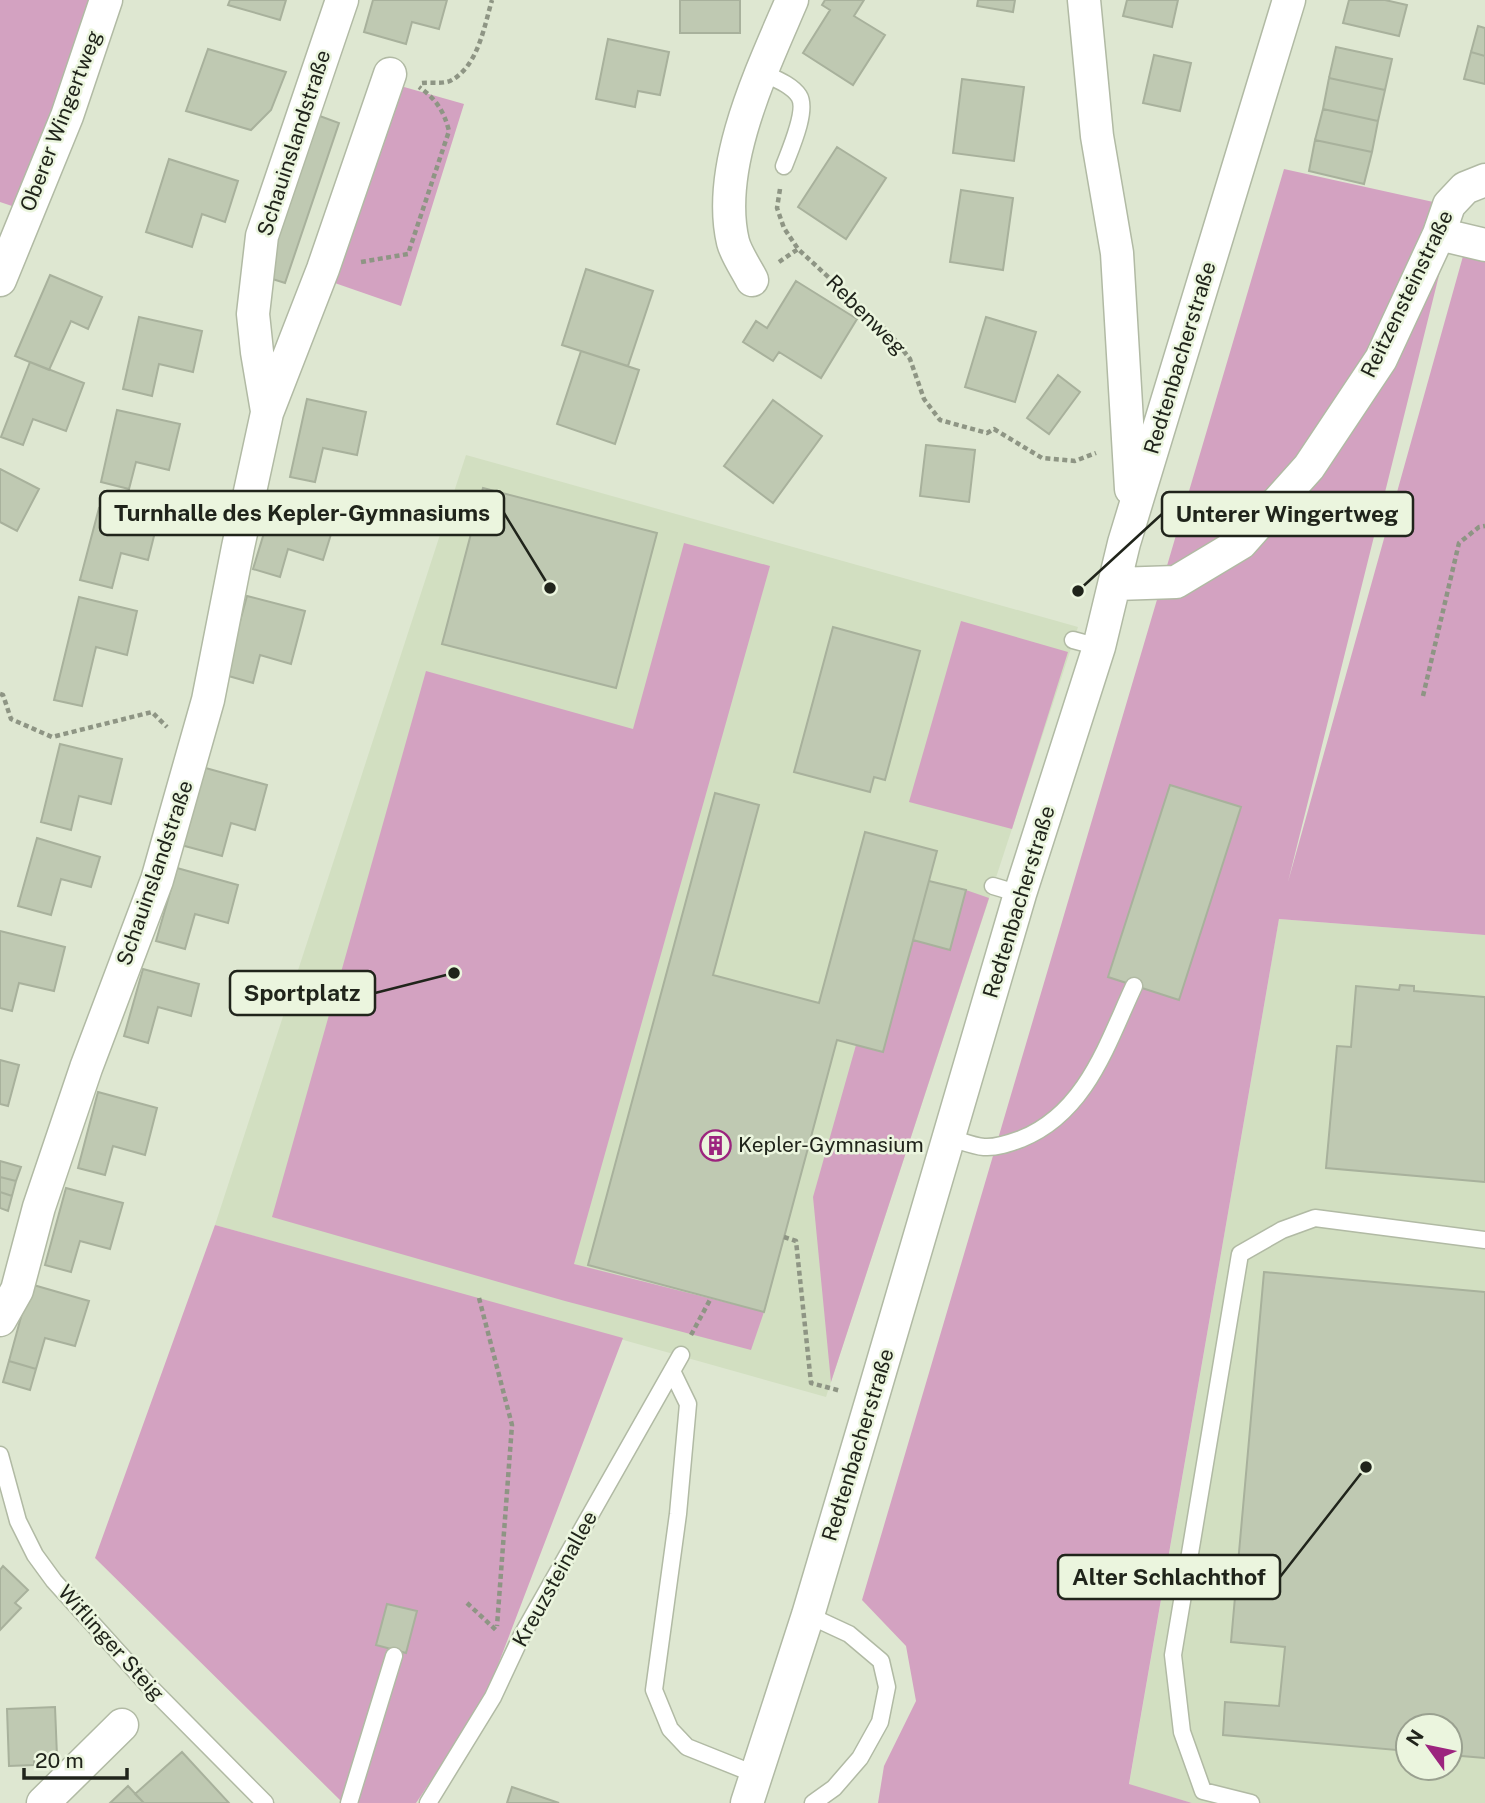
<svg xmlns="http://www.w3.org/2000/svg" width="1485" height="1803" viewBox="0 0 1485 1803" font-family="'Public Sans',sans-serif">
	<style>
		.built { fill: #d2dfc1; fill-rule: evenodd }
		.green { fill: #d3a2c1 }
		.building { fill: #bfc9b2; stroke: #a8b19c; stroke-width: 2 }
		.lines { fill: none; stroke-linecap: round; stroke-linejoin: round }
		.service-casing { stroke: #b1baa4; stroke-width: 19 }
		.minor-casing { stroke: #b1baa4; stroke-width: 35 }
		.path { stroke: #8e9584; stroke-width: 4.5; stroke-dasharray: 5 3.5; stroke-linecap: butt }
		.service { stroke: #fff; stroke-width: 16 }
		.minor { stroke: #fff; stroke-width: 32 }
		.labels { text-anchor: middle; stroke-width: 5; stroke-linejoin: round; paint-order: stroke }
		.street-label { font-size: 21px; fill: #20241b; stroke: #ebf5de }
		.poi-label { font-size: 21px; fill: #20241b; stroke: #ebf5de; text-anchor: start }
		.leader { fill: none; stroke: #20241b; stroke-width: 2.5 }
		.callout-dot { fill: #20241b; stroke: #ebf5de; stroke-width: 2.5 }
		.callout { fill: #ebf5de; stroke: #20241b; stroke-width: 2.5 }
		.callout-label { font-size: 23px; text-anchor: middle; font-weight: bold; fill: #20241b }
	</style>
	<rect width="100%" height="100%" fill="#dee7d1"/>
	<path class="built" d="M466 455 1078 627 826 1397 215 1225Z
		M1279 919 1485 935V1803H1192L1129 1785ZM1408 1726H1450V1768H1408Z"/>
	<path class="green" d="M0 0H99L21 209 0 202Z
		M397 85 464 104 401 306 329 281Z
		M1284 169 1456 207 1288 882 1465 249 1485 253V935L1279 919 1129 1784 1192 1803H878L884 1766 916 1701 906 1646 862 1600Z
		M684 543 770 566 574 1264 764 1312 751 1350 565 1301 272 1217 426 671 633 729Z
		M961 621 1068 652 1012 829 909 802Z
		M966 890 989 898 831 1382 813 1197 856 1045 883 1051 913 940 950 949Z
		M215 1225 623 1338 483 1704 416 1803H343L95 1558Z"/>
	<path class="building" d="M230 0H286L280 20 228 5Z
		M373 0H447L439 29 412 22 406 44 364 32Z
		M680 0H740V33H680Z
		M825 0H864L854 16 885 35 853 85 803 53 830 10 822 5Z
		M978 0H1015L1013 12 977 6Z
		M1127 0H1178L1172 27 1123 16Z
		M1349 0H1385L1407 5 1399 36 1343 23Z
		M1478 26 1485 28V56L1471 52Z
		M608 39 669 52 660 95 638 91 635 107 596 99Z
		M1336 47 1392 59 1385 90 1329 78Z
		M208 49 286 72 271 110 251 130 186 111Z
		M1471 52 1485 56V84L1464 79Z
		M1154 55 1191 63 1180 111 1143 103Z
		M1329 78 1385 90 1378 121 1323 109Z
		M962 79 1024 87 1014 161 953 153Z
		M1323 109 1378 121 1372 152 1315 140Z
		M317 115 339 123 285 283 263 276Z
		M1315 140 1372 152 1364 184 1309 171Z
		M837 147 886 178 846 239 798 207Z
		M169 159 238 181 225 222 202 214 192 247 146 232Z
		M961 190 1013 198 1003 270 950 262Z
		M586 269 653 291 628 366 562 345Z
		M50 275 102 297 88 329 71 321 49 370 15 356Z
		M796 281 857 319 821 378 779 352 773 361 743 342 756 321 767 328Z
		M139 317 202 331 193 372 159 364 152 396 123 389Z
		M986 317 1036 332 1015 402 965 387Z
		M581 351 639 370 615 444 557 424Z
		M30 362 84 383 66 431 33 419 23 445 1 437Z
		M1058 375 1080 392 1049 434 1027 418Z
		M307 399 366 412 357 455 323 448 315 482 290 477Z
		M773 400 822 436 773 503 724 466Z
		M117 410 180 424 169 470 136 462 129 489 101 482Z
		M926 445 975 450 969 502 920 496Z
		M0 469 39 489 17 531 0 522Z
		M483 488 657 533 616 688 442 644Z
		M275 497 337 515 323 560 288 549 280 577 253 569Z
		M99 508 157 524 148 560 121 553 112 588 80 580Z
		M247 596 305 611 291 664 260 655 253 683 225 675Z
		M79 597 137 611 127 655 96 647 82 706 54 700Z
		M833 627 920 651 885 780 874 777 870 792 794 772Z
		M60 744 122 759 111 804 79 796 71 830 41 822Z
		M202 767 267 785 255 830 231 823 222 856 181 845Z
		M1170 785 1241 807 1179 1000 1108 977Z
		M715 793 759 805 713 975 819 1003 865 832 937 851 883 1052 837 1040 764 1312 588 1265Z
		M37 838 100 857 91 887 61 879 51 915 18 906Z
		M177 868 238 885 228 923 195 914 185 949 156 941Z
		M929 881 966 890 950 950 913 940Z
		M0 931 65 947 54 991 19 983 12 1011 0 1008Z
		M143 969 199 984 191 1016 158 1007 148 1043 124 1036Z
		M1400 985 1414 986V991L1485 997V1182L1326 1168 1337 1046 1351 1047 1356 986 1399 990Z
		M0 1060 19 1065 8 1106 0 1104Z
		M98 1092 157 1108 145 1155 113 1146 105 1175 78 1168Z
		M0 1161 21 1167 16 1181 0 1177Z
		M0 1177 16 1181 12 1196 0 1192Z
		M66 1188 123 1203 110 1249 80 1241 71 1272 45 1265Z
		M0 1192 12 1196 8 1211 0 1208Z
		M1264 1272 1485 1292V1758L1450 1755V1726H1408V1751L1223 1735 1225 1702 1279 1706 1285 1647 1231 1642Z
		M30 1284 89 1301 75 1346 45 1338 36 1369 9 1361Z
		M9 1361 36 1369 30 1390 3 1382Z
		M3 1566 28 1590 15 1603 21 1608 0 1630V1570Z
		M387 1604 417 1611 406 1653 376 1645Z
		M55 1707 57 1756 34 1757V1765L9 1766 7 1709Z
		M182 1752 229 1803H144L135 1794Z
		M128 1786 144 1803H110Z
		M512 1787 559 1803H507Z"/>
	<g class="lines">
		<defs>
			<path id="service" d="M761 72C773 78 791 84 799 96 808 110 790 150 784 166
				M1073 640 1099 647
				M993 886 1020 894
				M947 1137C959 1140 972 1146 984 1147 997 1148 1010 1143 1021 1139 1086 1113 1107 1044 1134 986
				M672 1371 688 1404 678 1514 654 1690 670 1729 687 1747 757 1775
				M0 1455 18 1521 35 1555 54 1581 148 1685 265 1803
				M808 1615 849 1634 881 1661 887 1687 880 1722 860 1758 834 1788 813 1803
				M349 1803 394 1656
				M428 1803 493 1697 521 1637 681 1355
				M1251 1803 1203 1791 1182 1732 1173 1655 1240 1254 1282 1230 1315 1218 1485 1240"/>
			<path id="minor" d="M1084 0 1097 136 1117 253 1131 489
				M1439 234 1485 245
				M0 280 67 116 106 0
				M752 280C746 268 736 254 733 242 715 166 763 68 792 0
				M267 411 257 352 253 314 262 236 342 0
				M1116 584 1176 582 1241 543 1309 467 1381 359 1439 234 1449 205 1465 188 1485 180
				M0 1320 17 1290 39 1207 86 1068 157 880 208 700 238 547 267 413 323 269 390 74
				M43 1803 122 1725
				M747 1803 808 1615 872 1399 1020 894 1099 647 1124 543 1289 0"/>
		</defs>
		<use href="#service" class="service-casing"/>
		<use href="#minor" class="minor-casing"/>
		<path class="path" d="M422 83C430 82 442 84 450 81 478 67 484 27 492 0
			M780 189 777 208 784 228 798 249 891 335 910 359 924 399 940 420 987 433 994 429 1042 458 1075 461 1096 453
			M361 262 408 254 449 131C444 111 436 99 419 87
			M779 262 798 249
			M0 694 3 695 11 719 52 737 152 712 167 727
			M1423 696 1459 543 1479 527 1485 526
			M784 1237 796 1241 811 1383 841 1391
			M479 1298 512 1425 497 1626
			M691 1335 711 1298
			M467 1603 497 1631"/>
		<use href="#service" class="service"/>
		<use href="#minor" class="minor"/>
	</g>
	<defs>
		<symbol id="building-ring" viewBox="-11 -11 22 22"><circle r="9.5" fill="#ebf5de" stroke="#9c247e" stroke-width="1.5"/><path d="M-4-6H4V6H1V3H-1V6H-4ZM-2.5-4.3h1.7v1.8h-1.7ZM.8-4.3h1.7v1.8H.8ZM-2.5-1h1.7V.8h-1.7ZM.8-1h1.7V.8H.8Z" fill="#9c247e"/></symbol>
	</defs>
	<g fill-rule="evenodd">
		<use href="#building-ring" x="698" y="1128" width="35" height="35"/>
	</g>
	<g class="labels">
		<g class="street-label">
			<text transform="translate(61 121) rotate(-69)" y="7">Oberer Wingertweg</text>
			<text transform="translate(294 143) rotate(-72)" y="7">Schauinslandstraße</text>
			<text transform="translate(1407 294) rotate(-64)" y="7">Reitzensteinstraße</text>
			<text transform="translate(866 315) rotate(45)" y="7">Rebenweg</text>
			<text transform="translate(1180 358) rotate(-73)" y="7">Redtenbacherstraße</text>
			<text transform="translate(155 873) rotate(-71)" y="7">Schauinslandstraße</text>
			<text transform="translate(1019 902) rotate(-73)" y="7">Redtenbacherstraße</text>
			<text transform="translate(858 1445) rotate(-73)" y="7">Redtenbacherstraße</text>
			<text transform="translate(555 1579) rotate(-61)" y="7">Kreuzsteinallee</text>
			<text transform="translate(111 1643) rotate(48)" y="7">Wiflinger Steig</text>
		</g>
		<g class="poi-label">
			<text x="738" y="1152">Kepler-Gymnasium</text>
		</g>
	</g>
	<path class="leader" d="M550 588L504 513M1078 591L1162 514M454 973L375 993M1366 1467L1280 1577"/>
	<g class="callout-dot">
		<circle cx="550" cy="588" r="7"/>
		<circle cx="1078" cy="591" r="7"/>
		<circle cx="454" cy="973" r="7"/>
		<circle cx="1366" cy="1467" r="7"/>
	</g>
	<g class="callout">
		<rect x="100" y="491" width="404" height="44" rx="7"/>
		<rect x="1162" y="492" width="251" height="44" rx="7"/>
		<rect x="230" y="971" width="145" height="44" rx="7"/>
		<rect x="1058" y="1555" width="222" height="44" rx="7"/>
	</g>
	<g class="callout-label">
		<text x="302" y="521">Turnhalle des Kepler-Gymnasiums</text>
		<text x="1287" y="522">Unterer Wingertweg</text>
		<text x="302" y="1001">Sportplatz</text>
		<text x="1169" y="1585">Alter Schlachthof</text>
	</g>
	<g transform="translate(1429 1747) rotate(303)"><circle r="33" fill="#ebf5de" stroke="#9aa190" stroke-width="2"/>
	<path d="M0-5L12 26L0 18L-12 26Z" fill="#9c247e"/>
	<text y="-10" font-size="19" font-weight="bold" text-anchor="middle" fill="#20241b">N</text>
	</g>
	<path d="M24 1768v10h103v-10" fill="none" stroke="#20241b" stroke-width="3.5"/>
	<text x="35" y="1768" font-size="21" fill="#20241b" stroke="#ebf5de" stroke-width="5" paint-order="stroke">20 m</text>
</svg>
